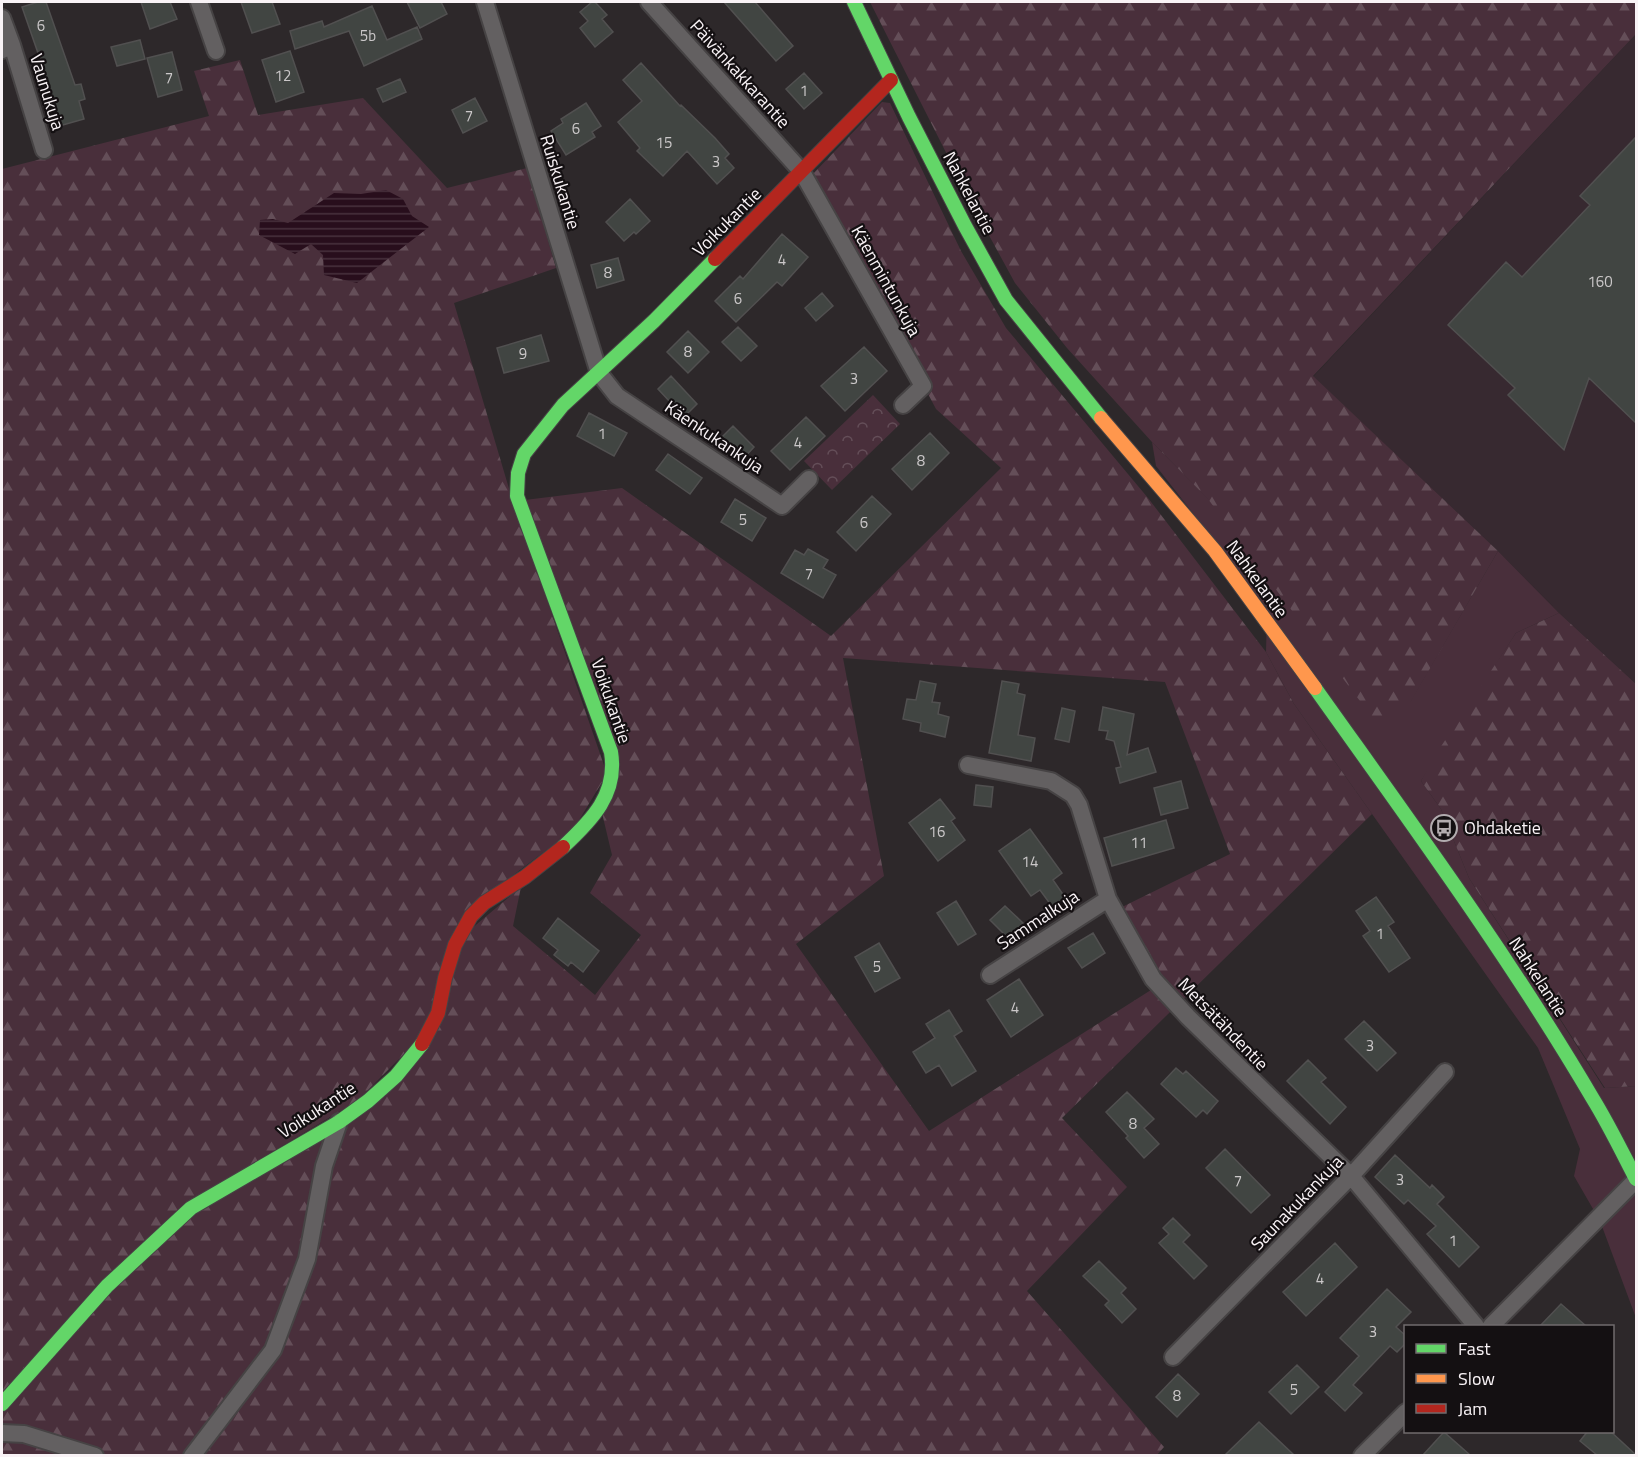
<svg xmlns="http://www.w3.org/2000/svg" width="1638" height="1457" viewBox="0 0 1638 1457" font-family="'Titillium Web',sans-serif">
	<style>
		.built { fill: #372930 }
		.grass { fill: #492f3b }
		.forest { fill: url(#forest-firs); fill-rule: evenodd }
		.park { fill: url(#park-crowns) }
		.water { fill: url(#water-rules) }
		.building { fill: #414542; stroke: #515050; stroke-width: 1.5 }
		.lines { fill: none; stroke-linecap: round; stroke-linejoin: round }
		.street-casing { stroke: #464344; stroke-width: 20 }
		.fast-casing { stroke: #464344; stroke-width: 16 }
		.slow-casing { stroke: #464344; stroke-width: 16 }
		.jam-casing { stroke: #464344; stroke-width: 16 }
		.street { stroke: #636061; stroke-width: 16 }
		.fast { stroke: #63d668; stroke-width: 14 }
		.slow { stroke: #ff974d; stroke-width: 14 }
		.jam { stroke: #b3261e; stroke-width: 14 }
		.labels { text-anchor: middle; stroke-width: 4.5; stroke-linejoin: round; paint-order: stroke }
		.number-label { font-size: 15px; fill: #cbc8c9 }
		.street-label { font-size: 18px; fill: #f9f3f6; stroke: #141012 }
		.poi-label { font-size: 18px; fill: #f9f3f6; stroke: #141012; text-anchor: start }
	</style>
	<defs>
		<pattern id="forest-firs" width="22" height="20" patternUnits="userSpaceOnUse" patternTransform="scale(1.5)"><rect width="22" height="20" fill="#492f3b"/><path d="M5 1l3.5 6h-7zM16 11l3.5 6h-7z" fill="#644e58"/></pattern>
		<pattern id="park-crowns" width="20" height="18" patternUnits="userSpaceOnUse" patternTransform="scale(1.5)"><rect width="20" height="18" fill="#492f3b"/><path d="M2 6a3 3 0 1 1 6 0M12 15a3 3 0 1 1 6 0" fill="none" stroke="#644e58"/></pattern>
		<pattern id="water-rules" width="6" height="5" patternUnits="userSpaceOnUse" patternTransform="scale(1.5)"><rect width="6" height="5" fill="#280e1c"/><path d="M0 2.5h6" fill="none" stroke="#48323e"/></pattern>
	</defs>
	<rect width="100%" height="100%" fill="#2d282a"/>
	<path class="built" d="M1636 34V684L1559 613 1498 551 1313 377Z"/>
	<path class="grass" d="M1152 442 1410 702 1498 551 1559 613 1516 633 1421 781 1441 809 1469 878 1604 1088 1636 1086V1318L1600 1221 1574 1176 1580 1149 1538 1048 1294 704 1266 652 1267 608 1156 466Z"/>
	<path class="forest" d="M870 2H1636V34L1313 376 1498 551 1410 703 1375 721 1208 499 1152 442 1067 348 1015 283 973 206Z
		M240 60 258 115 363 98 447 188 527 168 556 268 454 303 513 502 607 774 573 830 476 903 421 1037 357 1101 187 1203 2 1395V169L209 116 194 71Z
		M882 102 890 103 961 251 1006 328 1148 498 1266 652 1294 704 1372 814 1062 1118 1127 1187 1027 1291 1164 1447 1156 1456H2V1413L111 1291 194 1213 406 1073 464 935 521 887 513 926 595 995 641 935 590 893 612 855 602 813 619 779 525 500 622 488 831 636 1001 468 936 409 812 175ZM843 658 1165 682 1230 854 1120 908 1162 983 929 1131 796 944 884 876Z
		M1559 613 1636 684V1086L1605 1088 1469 878 1441 809 1421 781 1436 754 1516 633Z"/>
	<path class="park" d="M873 395 900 424 832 490 804 461Z"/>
	<path class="water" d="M386 190 403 199 412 216 429 227 357 283 324 275 323 255 311 244 295 254 259 235 260 220 273 219 288 223 334 193 361 194Z"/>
	<path class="building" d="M38 2H46L75 85 81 84 85 99 79 101 84 119 59 126 53 106 48 107 44 94 50 93 39 52 38 53 22 7Z
		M141 2H170L177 19 150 29Z
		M241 2H272L280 24 252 33Z
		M407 2H441L447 14 420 28Z
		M592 2H595L607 15 602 19 613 32 595 47 580 28 588 21 580 12Z
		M724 2H755L793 46 776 61Z
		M372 6 387 40 417 27 422 39 364 66 349 31 295 49 290 31 322 21 324 27Z
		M140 40 145 59 117 66 111 47Z
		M290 51 304 92 276 102 262 60Z
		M172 52 182 90 158 97 147 58Z
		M641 63 680 106 681 105 715 138 729 154 725 158 734 168 717 184 687 151 663 176 637 151 640 148 618 122 642 101 623 80Z
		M804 73 822 93 804 109 786 89Z
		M400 79 406 92 383 102 377 89Z
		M475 98 487 121 463 133 452 110Z
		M586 103 601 126 592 132 595 137 566 155 551 131 563 123 561 119Z
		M1636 137V423L1589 378 1564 450 1508 395 1515 388 1448 325 1506 262 1522 277 1590 205 1580 196Z
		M630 199 650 221 636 234 634 232 624 241 606 222Z
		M782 234 808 257 782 286 777 282 736 322 715 301 740 276 743 279Z
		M618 258 624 280 597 288 591 265Z
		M822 293 833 306 816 321 805 308Z
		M738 327 757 346 741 361 722 342Z
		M688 331 709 352 688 373 667 352Z
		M541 335 549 361 504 373 497 348Z
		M864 347 887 371 845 411 821 386Z
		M671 376 697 404 684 417 658 389Z
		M589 413 627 433 614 456 577 436Z
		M806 417 825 436 790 470 771 451Z
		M733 426 754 447 743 459 722 437Z
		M930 433 949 453 912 490 892 469Z
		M668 454 702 478 690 494 656 470Z
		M872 496 891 514 856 551 837 532Z
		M735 499 766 518 752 541 721 522Z
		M808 549 828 560 823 568 836 575 823 598 781 573 795 550 804 555Z
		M920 681 936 684 932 702 940 703 938 714 949 717 945 737 920 731 921 723 903 719 907 699 916 700Z
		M1002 681 1019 684 1017 693 1025 695 1018 735 1035 738 1031 761 989 753Z
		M1103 707 1134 714 1127 755 1148 748 1156 772 1120 783 1116 768 1121 767 1114 741 1106 739 1108 731 1099 730Z
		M1062 708 1075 711 1069 742 1055 739Z
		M1181 781 1188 808 1161 815 1154 788Z
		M976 785 993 787 991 807 974 805Z
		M940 799 955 818 951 821 965 840 938 861 909 823Z
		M1166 820 1174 848 1112 866 1104 838Z
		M1030 829 1062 873 1053 880 1069 903 1056 912 1040 890 1031 896 999 851Z
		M1376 897 1394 922 1388 926 1410 958 1389 972 1363 936 1370 931 1356 911Z
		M956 901 976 934 958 945 937 913Z
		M1005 906 1023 923 1008 938 990 920Z
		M558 918 599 951 583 972 571 962 568 966 554 955 558 950 543 938Z
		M1093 933 1105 953 1082 968 1068 948Z
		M879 943 900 978 875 992 855 957Z
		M1019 979 1043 1015 1011 1037 987 1000Z
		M949 1010 962 1031 954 1036 976 1071 952 1086 939 1065 926 1073 913 1052 935 1038 926 1024Z
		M1364 1021 1396 1053 1377 1071 1345 1039Z
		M1308 1060 1326 1078 1321 1082 1346 1107 1330 1124 1287 1081Z
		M1176 1068 1183 1074 1186 1071 1218 1101 1207 1114 1203 1110 1196 1117 1161 1084Z
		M1127 1092 1154 1119 1144 1128 1159 1144 1144 1158 1126 1138 1128 1136 1106 1112Z
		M1225 1149 1270 1195 1251 1213 1206 1168Z
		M1395 1155 1430 1188 1432 1185 1444 1197 1437 1204 1479 1247 1459 1267 1427 1234 1436 1226 1408 1200 1404 1204 1375 1177Z
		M1173 1218 1190 1235 1183 1242 1207 1266 1194 1279 1159 1243 1169 1234 1163 1228Z
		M1335 1243 1357 1267 1306 1316 1283 1292Z
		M1099 1261 1126 1288 1121 1293 1136 1309 1122 1323 1105 1305 1109 1301 1083 1276Z
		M1387 1289 1411 1312 1396 1327 1406 1336V1343L1397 1352 1390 1346 1353 1385 1362 1393 1345 1411 1325 1392 1359 1356 1340 1338Z
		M1561 1304 1586 1326H1540Z
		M1297 1365 1319 1387 1291 1414 1269 1392Z
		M1178 1374 1199 1394 1177 1417 1156 1397Z
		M1259 1422 1294 1455H1225Z
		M1588 1431H1610L1636 1455H1597L1580 1441Z
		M1444 1432 1470 1455H1423Z"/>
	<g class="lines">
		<defs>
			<path id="street" d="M199 2 216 51
				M485 2 599 373 617 396 782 506 809 479
				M649 2 802 172 923 386 903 405
				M2 18 12 45 2 50
				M12 45 44 150
				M968 765 1051 781 1073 795 1079 805 1108 899 1153 979 1188 1017 1351 1176 1476 1326
				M990 975 1108 899
				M1491 1326 1636 1180
				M1173 1357 1351 1176 1445 1072
				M2 1433 24 1434 95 1456
				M192 1456 273 1350 307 1259 324 1166 339 1122
				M1362 1456 1406 1412"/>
			<path id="fast" d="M854 2 909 117 965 226 1006 300 1101 418
				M1315 688C1411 823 1509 956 1593 1099 1609 1125 1622 1152 1636 1179
				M563 847C592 820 618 794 611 752L517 496 518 473 524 454 563 405 654 321 715 259
				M2 1404 107 1286 191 1208 339 1122 368 1101 396 1076 422 1044"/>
			<path id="slow" d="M1101 418 1215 551 1315 688"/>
			<path id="jam" d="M715 259 891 80
				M422 1044 438 1013 445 978 455 945 471 916 484 903 525 877 563 847"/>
		</defs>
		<use href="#street" class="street-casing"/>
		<use href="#fast" class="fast-casing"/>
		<use href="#slow" class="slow-casing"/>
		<use href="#jam" class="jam-casing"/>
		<use href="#street" class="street"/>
		<use href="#fast" class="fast"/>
		<use href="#slow" class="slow"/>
		<use href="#jam" class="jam"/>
	</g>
	<defs>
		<symbol id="bus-ring" viewBox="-11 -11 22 22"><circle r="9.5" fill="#141012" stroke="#b2acaf" stroke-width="1.5"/><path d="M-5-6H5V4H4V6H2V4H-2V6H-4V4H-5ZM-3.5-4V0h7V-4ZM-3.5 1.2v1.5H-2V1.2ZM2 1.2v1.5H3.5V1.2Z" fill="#b2acaf"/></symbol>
	</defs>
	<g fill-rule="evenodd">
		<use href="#bus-ring" x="1429" y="813" width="30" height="30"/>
	</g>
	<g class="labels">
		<g class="number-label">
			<text x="41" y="31">6</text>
			<text x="368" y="41">5b</text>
			<text x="283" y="81">12</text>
			<text x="169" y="83">7</text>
			<text x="804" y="96">1</text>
			<text x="469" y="121">7</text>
			<text x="576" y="134">6</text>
			<text x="664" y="148">15</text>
			<text x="716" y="167">3</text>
			<text x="782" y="265">4</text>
			<text x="608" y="278">8</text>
			<text x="1600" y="287">160</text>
			<text x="738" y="304">6</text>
			<text x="688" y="357">8</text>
			<text x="523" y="359">9</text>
			<text x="854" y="384">3</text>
			<text x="602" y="439">1</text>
			<text x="798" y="448">4</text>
			<text x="921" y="466">8</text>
			<text x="743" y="525">5</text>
			<text x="864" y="528">6</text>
			<text x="809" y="579">7</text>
			<text x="937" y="837">16</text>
			<text x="1139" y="848">11</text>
			<text x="1030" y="867">14</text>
			<text x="1380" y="939">1</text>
			<text x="877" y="972">5</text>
			<text x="1015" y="1013">4</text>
			<text x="1370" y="1051">3</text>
			<text x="1133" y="1129">8</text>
			<text x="1400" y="1185">3</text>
			<text x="1238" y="1186">7</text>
			<text x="1453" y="1246">1</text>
			<text x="1320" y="1284">4</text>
			<text x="1373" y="1337">3</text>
			<text x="1294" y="1395">5</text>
			<text x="1177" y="1401">8</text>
		</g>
		<g class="street-label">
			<text transform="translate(740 74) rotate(48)" y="6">Päivänkakkarantie</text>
			<text transform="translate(47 92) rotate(73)" y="6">Vaunukuja</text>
			<text transform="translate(560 182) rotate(73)" y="6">Ruiskukantie</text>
			<text transform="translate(969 193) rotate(62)" y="6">Nahkelantie</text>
			<text transform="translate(727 222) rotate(-45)" y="6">Voikukantie</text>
			<text transform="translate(886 281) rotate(61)" y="6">Käenmintunkuja</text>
			<text transform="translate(714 437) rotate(34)" y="6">Käenkukankuja</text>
			<text transform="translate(1257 579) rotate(54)" y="6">Nahkelantie</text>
			<text transform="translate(611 701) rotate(71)" y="6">Voikukantie</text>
			<text transform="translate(1038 920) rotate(-33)" y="6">Sammalkuja</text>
			<text transform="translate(1538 977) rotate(57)" y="6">Nahkelantie</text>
			<text transform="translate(1223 1024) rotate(46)" y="6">Metsätähdentie</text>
			<text transform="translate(317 1110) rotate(-33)" y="6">Voikukantie</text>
			<text transform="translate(1297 1203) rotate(-46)" y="6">Saunakukankuja</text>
		</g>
		<g class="poi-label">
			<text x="1464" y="834">Ohdaketie</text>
		</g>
	</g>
	<rect width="1638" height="1457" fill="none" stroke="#f9f3f6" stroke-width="6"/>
	<rect x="1404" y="1325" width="210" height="108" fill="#141012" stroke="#706b6d" stroke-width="1.5"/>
	<rect x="1416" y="1344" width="30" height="9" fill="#63d668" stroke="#706b6d" stroke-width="1.5"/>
	<text x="1458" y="1355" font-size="18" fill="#f9f3f6">Fast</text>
	<rect x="1416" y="1374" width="30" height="9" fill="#ff974d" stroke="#706b6d" stroke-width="1.5"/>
	<text x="1458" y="1385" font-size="18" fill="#f9f3f6">Slow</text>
	<rect x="1416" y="1404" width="30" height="9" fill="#b3261e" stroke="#706b6d" stroke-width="1.5"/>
	<text x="1458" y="1415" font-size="18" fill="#f9f3f6">Jam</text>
</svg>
